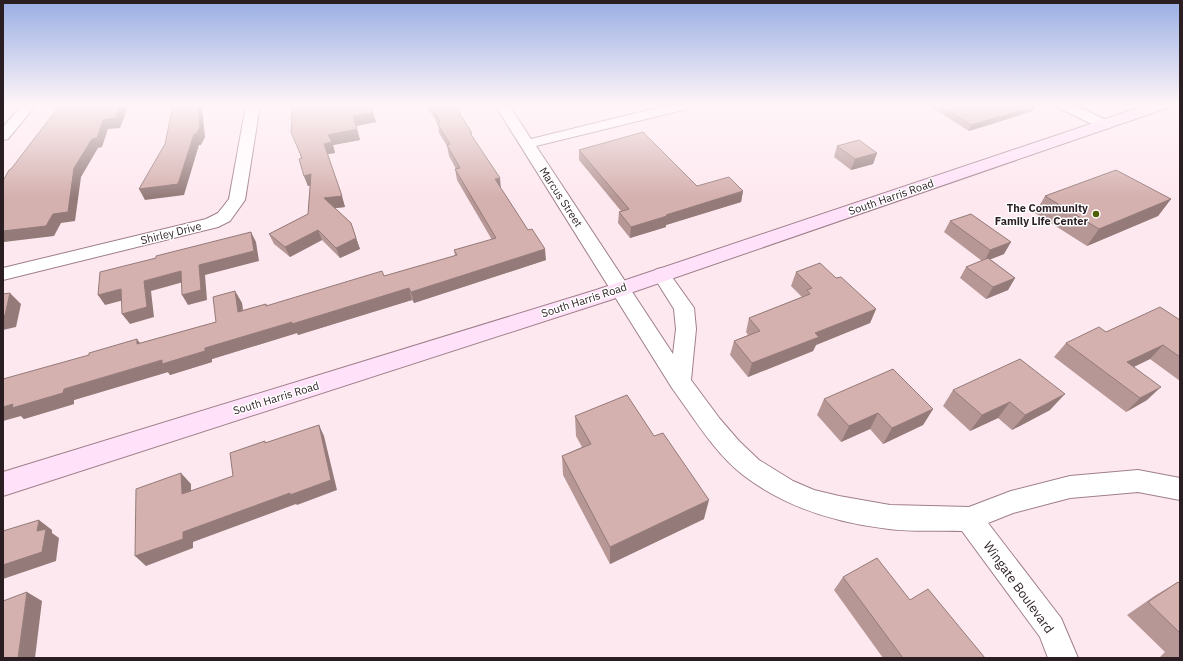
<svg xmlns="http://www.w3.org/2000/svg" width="1183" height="661" viewBox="0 0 1183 661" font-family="'IBM Plex Sans',sans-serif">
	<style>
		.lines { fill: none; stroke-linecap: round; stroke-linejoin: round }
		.minor-casing { stroke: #9f7f89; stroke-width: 2 }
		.secondary-casing { stroke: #9f7f89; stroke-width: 2 }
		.minor { fill: #fff; fill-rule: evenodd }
		.secondary { fill: #ffe2fa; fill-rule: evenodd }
		.wall { fill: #b69796 }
		.shaded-wall { fill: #947b7a }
		.building { fill: #d4b0ae; stroke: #947b7a }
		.poi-dot { fill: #4f5f01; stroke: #fff; stroke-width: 1.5 }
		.labels { text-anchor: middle; stroke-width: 3; stroke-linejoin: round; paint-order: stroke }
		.street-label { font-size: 11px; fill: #2b1e22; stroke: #fff }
		.poi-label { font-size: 11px; font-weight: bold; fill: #2b1e22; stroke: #fff; text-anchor: end }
		.near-street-label { font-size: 13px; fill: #2b1e22; stroke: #fff }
	</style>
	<rect width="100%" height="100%" fill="#fee8ef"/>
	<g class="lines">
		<defs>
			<path id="minor" d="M22 105H36L8 139 3 140V127Z
				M246 105H260L245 200 230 221 218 227 3 280V268L206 219 218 213 229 199Z
				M495 105H509L531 139 669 105H693L691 108 536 146 673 354 676 329 674 309 652 274 655 270 661 268 667 270 694 308 696 329 691 380 720 419 739 441 759 460 793 481 814 490 839 496 890 505 969 507 1011 491 1070 476 1138 470 1180 478V500L1138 492 1070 498 1013 513 988 523 1061 618 1078 658H1048L1040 637 962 531C938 530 913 532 889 529 837 523 786 508 743 475 714 452 694 418 672 388Z
				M1057 105H1075L1110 122 1112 125 1110 128 1105 129 1100 128 1059 108Z"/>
			<path id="secondary" d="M1147 105H1169L1167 108 610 300 3 496V472L596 290Z"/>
		</defs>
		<use href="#minor" class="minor-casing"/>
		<use href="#secondary" class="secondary-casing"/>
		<use href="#minor" class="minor"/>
		<use href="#secondary" class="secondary"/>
	</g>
	<path class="wall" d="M426 105H456L462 117 501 189 546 260 414 303 412 300 298 335 297 333 212 359V362L170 375 168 372 74 400V404L24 419 21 416 140 343 216 322 235 291 242 303 243 310 266 304 267 306 384 276 455 256 454 250 492 240 457 180 455 169H456L449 156 447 146 439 133 438 124Z
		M928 105H1034L1033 111 969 131Z
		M292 122H376L356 126 360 140 333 145 335 153 328 154 345 207 335 208 351 223 360 249 340 258 322 240 290 257 274 244 269 234 308 214 310 186H308L304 176 301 158Z
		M837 146 877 153 873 164 851 170 834 157Z
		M579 150 697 186 743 191 741 202 666 225V227L630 238 618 223 619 212 621 211 579 160Z
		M1045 196 1171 199 1158 216 1087 246 1035 213Z
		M950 221 1004 254 990 259 1015 278 1008 290 986 299 960 278 966 267 982 261 944 232Z
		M796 272 836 278 876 309 870 323 816 345 813 351 748 377 730 355 734 341 748 335 746 332 749 318 802 297 791 286Z
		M1180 320V381L1150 359 1134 367 1147 400 1126 412 1054 357 1066 343 1106 332Z
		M953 390 1050 410 1012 430 998 418 970 431 943 406Z
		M824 399 933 409 923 425 883 444 870 429 841 442 817 415Z
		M575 416 704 519 610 564 563 475 562 456 582 447 576 436Z
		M843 577 910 600 985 658H883L834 590Z
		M1178 582 1180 584V658H1162L1160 657 1165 652 1127 615 1156 595Z"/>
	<path class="shaded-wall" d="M120 105H129L120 128 108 129 102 147 98 148 81 177 75 221 61 223 54 236 4 242 3 243V231L74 168 103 120Z
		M198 105H208V106L202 107 205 137 201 145H199L184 195 145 200 139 189 194 134Z
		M1036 106 1033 111 969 131 971 125Z
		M373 112 376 122 356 126 353 116Z
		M357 129 360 140 333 145 335 153 328 154 324 144 328 135Z
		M877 153 873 164 851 170 855 159Z
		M311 174 315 185 308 186 304 176Z
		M500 178 501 189 495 179Z
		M743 191 741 202 666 225V227L630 238 631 227 666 215Z
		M342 196 345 207 328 209 324 198Z
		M1171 199 1158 216 1087 246 1099 229Z
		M318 230 322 240 290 257 285 247Z
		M251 232 256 242 259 261 205 275 207 300 188 305 182 295 199 265Z
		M356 238 360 249 340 258 336 248Z
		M1011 242 1004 254 984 262 990 250Z
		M545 249 546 260 414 303 411 292Z
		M181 271 187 281 151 291 154 317 130 324 122 314 144 281Z
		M1015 278 1008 290 986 299 993 287Z
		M409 288 412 300 298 335 297 333 212 359V362L170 375 168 372 74 400V404L24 419 21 416 3 421V407Z
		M121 289 128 299 105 305 98 295Z
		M235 291 242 303 244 323 238 312Z
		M10 293 21 304 16 327 3 330V316Z
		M876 309 870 323 816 345 813 351 748 377 752 363 815 333Z
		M137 339 146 351 137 344Z
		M1163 345 1150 359 1114 376 1127 362Z
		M1161 387 1147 400 1126 412 1140 398Z
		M1065 394 1050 410 1012 430 1025 415Z
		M1010 402 998 418 970 431 982 415Z
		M933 409 923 425 883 444 892 428Z
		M878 413 870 429 841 442 849 426Z
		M319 425 324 436 337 490 297 505 296 504 193 542V548L146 566 135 556 183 532Z
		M181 473 191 484V504L182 494Z
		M709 500 704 519 610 564V547Z
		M39 520 52 530V533L59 538 56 561 3 579V565L37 531Z
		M27 592 42 601 35 658H18Z"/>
	<path class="building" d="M60 105H120L115 118 103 120 97 138 92 139 74 168 68 212 53 214 46 226 3 231V181L9 170 11 169Z
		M173 105H198L200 127 196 134H194L178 184 139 189 165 144Z
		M293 105H370L373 112 353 116 357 129 328 135 332 142 324 144 342 196 324 198 351 223 356 238 336 248 318 230 285 247 269 234 308 214 311 174 304 176 299 159 302 158 291 132 292 122 291 118Z
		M430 105H456L461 112 459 113 472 133H470L500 178 495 179 528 230 532 229 545 249 411 292 409 288 292 324V322L205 348V351L162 364V360L64 389 63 393 12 408 13 404 3 407V379L89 355V353L137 339V344L216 322 213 297 235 291 238 312 266 304V306L382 271 384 276 457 255 454 250 496 238 455 169 460 168 447 145 450 144 437 123 440 122Z
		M939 105H1034L1036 106 971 125Z
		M643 132 697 186 729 177 743 191 666 215 667 216 631 227 619 212 629 209 579 150Z
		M859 140 877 153 855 159 837 146Z
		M1116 170 1171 199 1099 229 1045 196Z
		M971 214 1011 242 990 250 950 221Z
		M251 232 254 251 199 265 201 290 182 295 181 271 144 281 147 307 122 314 121 289 98 295 100 272 156 258V256Z
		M988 258 1015 278 993 287 966 267Z
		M820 263 836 278 841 277 876 309 815 333 819 337 752 363 734 341 760 331 749 318 810 294 807 290 812 288 796 272Z
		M10 293 5 315 3 316V294Z
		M1160 307 1180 320V357L1163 345 1127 362 1161 387 1140 398 1066 343 1099 327 1106 332Z
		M1020 359 1065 394 1025 415 1010 402 982 415 953 390Z
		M893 369 933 409 892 428 878 413 849 426 824 399Z
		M627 395 654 436 663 433 709 500 610 547 562 456 591 444 575 416Z
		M319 425 331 480 290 495V493L183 532V539L135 556 136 489 181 473 182 494 233 476 230 453 265 441V443Z
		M39 520 37 531 46 529 42 552 3 565V531Z
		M877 558 910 600 928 589 985 658H903L843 577Z
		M1178 582 1180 584V633L1148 602Z
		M27 592 18 658H3V601Z"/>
	<linearGradient id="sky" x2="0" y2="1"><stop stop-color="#99aee4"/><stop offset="0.53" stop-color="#fff5f8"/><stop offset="1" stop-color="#fff5f8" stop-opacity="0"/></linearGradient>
	<rect width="1183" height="198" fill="url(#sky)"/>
	<circle class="poi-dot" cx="1096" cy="214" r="4"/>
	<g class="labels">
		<g class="street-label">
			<text transform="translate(561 197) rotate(57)" y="4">Marcus Street</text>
			<text transform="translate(891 197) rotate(-19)" y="4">South Harris Road</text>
			<text transform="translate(171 233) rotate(-14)" y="4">Shirley Drive</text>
			<text transform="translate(584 300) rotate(-18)" y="4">South Harris Road</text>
			<text transform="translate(276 398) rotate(-17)" y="4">South Harris Road</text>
		</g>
		<g class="poi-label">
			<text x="1088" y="212">The Community<tspan x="1088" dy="13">Family Life Center</tspan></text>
		</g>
		<g class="near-street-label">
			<text transform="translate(1019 587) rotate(54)" y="5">Wingate Boulevard</text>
		</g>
	</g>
	<rect width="1183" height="661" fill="none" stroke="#2b1e22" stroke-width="8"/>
</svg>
